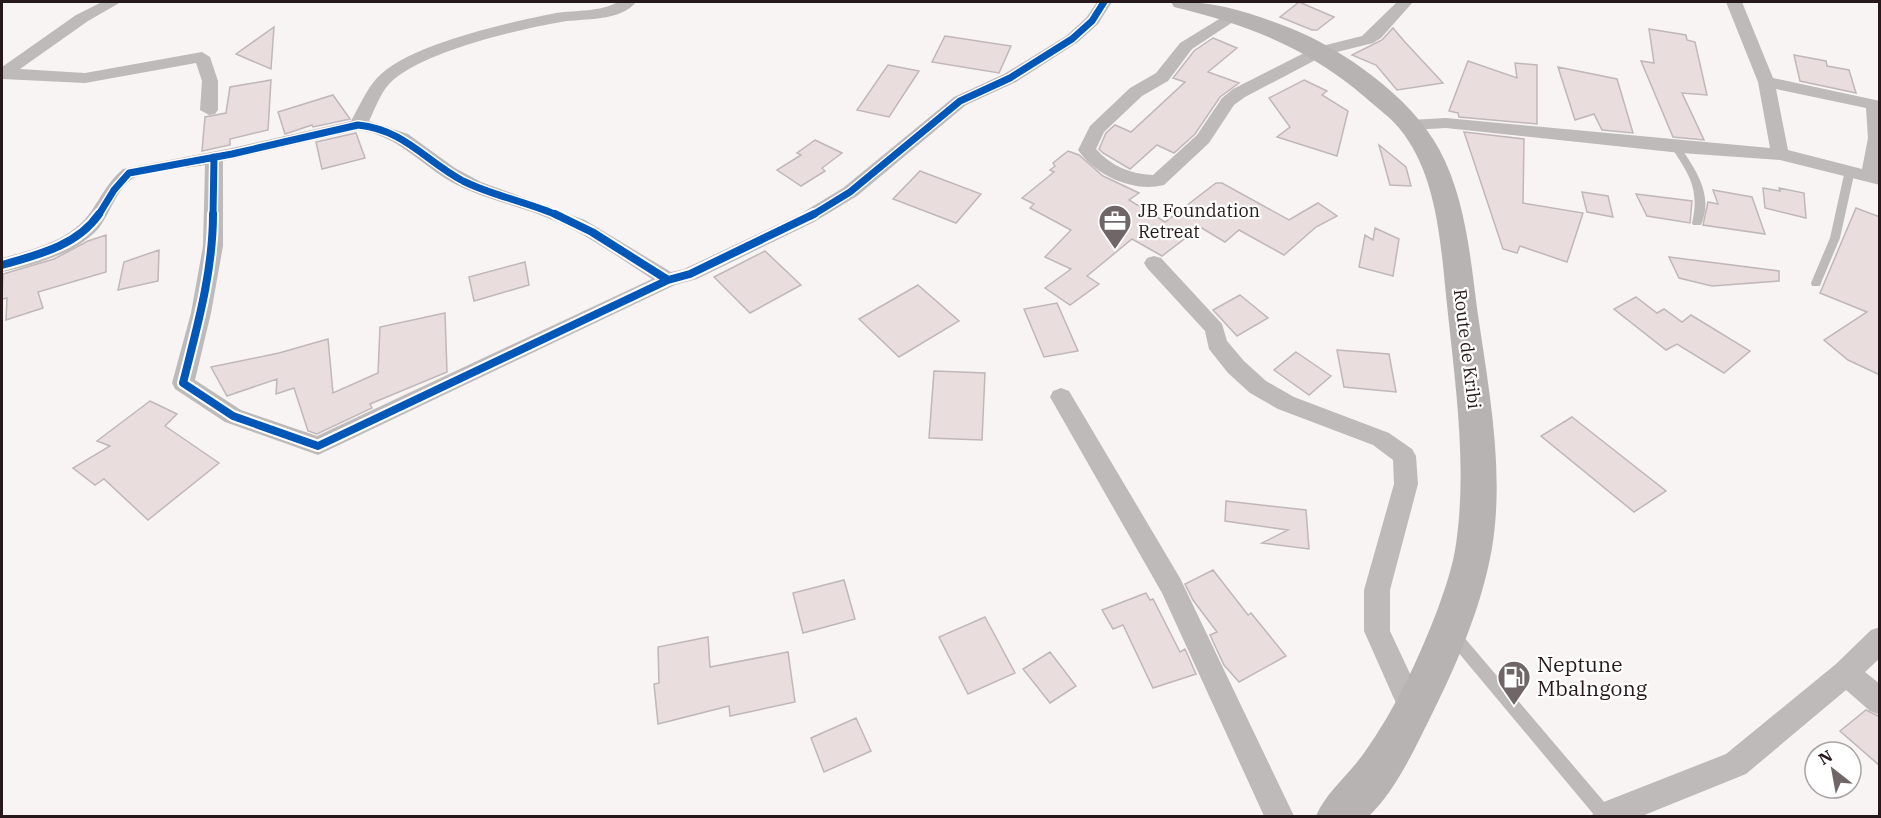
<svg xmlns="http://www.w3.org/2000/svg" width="1881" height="818" viewBox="0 0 1881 818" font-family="'IBM Plex Serif',serif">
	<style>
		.building { fill: #eaddde; stroke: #c0b7b8; stroke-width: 1.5 }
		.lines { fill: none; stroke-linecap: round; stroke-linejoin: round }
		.service { fill: #bfbaba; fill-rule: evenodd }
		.minor { fill: #bfbaba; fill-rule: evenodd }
		.primary { fill: #b8b3b3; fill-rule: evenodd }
		.cycleway-far1-casing { stroke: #fff; stroke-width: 10 }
		.cycleway-casing { stroke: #fff; stroke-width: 12 }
		.cycleway-far1 { stroke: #0057b8; stroke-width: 7 }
		.cycleway { stroke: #0057b8; stroke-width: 8 }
		.labels { text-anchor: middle; stroke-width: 4.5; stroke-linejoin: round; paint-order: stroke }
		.poi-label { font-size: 18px; fill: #27191b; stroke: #fff; text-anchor: start }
		.street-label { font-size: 18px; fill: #27191b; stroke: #fff }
		.near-poi-label { font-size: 21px; fill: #27191b; stroke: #fff; text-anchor: start }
	</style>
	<rect width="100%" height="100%" fill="#f8f4f4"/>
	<path class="building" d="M1299 2 1334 17 1317 30H1312L1280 17Z
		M274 27 271 69 236 54Z
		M1393 28 1404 41 1443 83 1397 90 1376 65 1352 55 1382 40Z
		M1649 29 1686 35 1687 40 1695 42 1707 95 1682 93 1704 140 1673 137 1641 61 1654 63Z
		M945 36 1011 46 999 73 932 62Z
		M1213 38 1237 48 1208 72 1239 83 1220 97 1195 134 1174 153 1157 145 1130 169 1103 153 1099 149 1106 133 1115 125 1131 132 1185 82 1173 78 1194 51Z
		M1794 55 1826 61 1827 66 1849 70 1856 93 1800 81Z
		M1468 61 1517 78 1515 63 1537 65V124L1459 117 1458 113 1449 111Z
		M888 65 919 71 889 117 857 110Z
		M1558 67 1617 79 1633 133 1602 130 1594 114 1575 120Z
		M271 80 268 130 230 139V145L202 151 205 117 226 113 230 87Z
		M1304 80 1327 91 1322 95 1348 111 1337 156 1277 137 1290 127 1269 98Z
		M333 95 350 119 313 127 312 125 285 134 278 112Z
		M1464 132 1524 139 1523 203 1583 213 1567 262 1520 246 1517 253 1503 249Z
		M356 133 365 158 322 169 316 142Z
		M815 140 842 153 822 168 825 171 801 186 777 170 801 155 797 153Z
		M1379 145 1406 167 1411 186 1390 185Z
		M1068 151 1079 155 1103 176 1139 193 1129 200 1165 222 1216 183H1222L1289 220 1318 203 1337 216 1316 227 1284 255 1239 230 1225 242 1200 227 1162 256 1132 239 1087 276 1099 284 1070 305 1045 288 1071 269 1045 257 1071 230 1030 208 1034 204 1022 198 1054 172 1050 170 1055 166 1053 163Z
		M920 171 981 194 956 223 893 199Z
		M1763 188 1780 191 1779 188 1804 193 1806 218 1765 208Z
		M1713 190 1752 197 1765 234 1703 225 1708 202 1718 204Z
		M1582 192 1608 196 1613 217 1587 212Z
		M1636 194 1692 201 1690 223 1647 216Z
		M1856 208 1880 217V375L1848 360 1824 340 1867 312 1820 293Z
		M1375 228 1399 239 1393 276 1359 267 1365 235 1373 240Z
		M106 235V272L38 292 43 308 6 320 7 298 2 299 3 274 54 259 88 241Z
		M159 250 158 281 118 290 124 262Z
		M765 251 801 285 750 313 714 277Z
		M1669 257 1779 271V281L1712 286 1679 278Z
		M525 262 529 285 474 301 469 277Z
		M918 285 959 321 899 357 859 319Z
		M1240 295 1268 318 1237 336 1213 310Z
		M1636 297 1657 313 1664 309 1682 322 1691 315 1750 351 1724 373 1677 344 1666 350 1614 309Z
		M1057 303 1078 351 1044 357 1024 309Z
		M445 313 447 372 370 404 372 408 317 434 308 431 294 388 276 394 277 379 227 396 211 367 279 353 328 339 333 393 378 373 380 327Z
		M1337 350 1389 354 1396 392 1344 387Z
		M1296 352 1331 376 1309 395 1274 370Z
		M934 371 985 373 982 440 929 438Z
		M150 401 177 414 165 426 219 463 148 520 104 479 95 485 73 468 110 446 97 441Z
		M1572 417 1666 491 1634 512 1541 436Z
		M1226 501 1306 510 1309 549 1262 543 1288 530 1225 521Z
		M1213 570 1248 615 1251 613 1286 656 1239 682 1224 665 1210 635 1217 632 1193 600 1185 584Z
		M844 580 855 619 803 633 793 593Z
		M1146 593 1150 600 1153 599 1180 652 1185 649 1196 674 1153 688 1123 625 1113 629 1102 610Z
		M985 617 1015 673 968 694 939 637Z
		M708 637 710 667 788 652 795 702 730 716 729 706 658 724 654 684 659 683 658 647Z
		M1050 652 1076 686 1050 703 1023 669Z
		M1866 710 1880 717V766L1840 731Z
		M856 718 871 751 824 772 811 738Z"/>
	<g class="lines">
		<path class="service" d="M1676 144 1679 145C1696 170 1714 195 1701 225H1693L1692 223C1700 189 1689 174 1671 147Z
			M1850 167 1855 170 1840 238 1821 283 1820 286H1812L1811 283 1830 238 1845 170Z
			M1452 628 1457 629 1611 810 1613 816H1595L1447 639 1445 634 1447 629Z"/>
		<path class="minor" d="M102 2H121L88 21 20 69 85 73 202 52 210 57 218 81V110L215 114 209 115 200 110 202 81 196 63 85 83 2 79V67L76 15Z
			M618 2H636C620 22 584 18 561 22 519 29 418 53 389 84 380 94 375 109 369 121L408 134 455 168 481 182 585 220 671 272 684 269 800 214 843 188 954 97 1004 74 1066 36 1086 18 1097 2H1112L1098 24 1078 42 1016 82 966 105 857 196 814 222 697 279 675 285 318 455 225 422 175 389 172 383 191 313 203 246 205 165C183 169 157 170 136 177 118 184 110 215 98 229 75 254 34 265 2 272V258C31 250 65 242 86 218 99 202 106 183 123 169L232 148 351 121C359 107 366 90 377 78 408 44 511 22 556 13 577 10 600 12 618 2ZM358 130C399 135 422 167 457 185 489 201 525 207 557 222 591 237 621 259 652 279L317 436 241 410 195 380 211 313 223 246V161Z
			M1397 2H1413L1381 38 1373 43 1325 55 1245 97 1234 105 1209 143 1164 185C1133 193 1095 175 1078 150L1090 126 1130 88 1156 73 1180 43 1229 13 1234 11 1242 16 1192 49 1168 81 1142 96 1104 132 1096 149C1111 166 1130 174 1153 175L1197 135 1222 98 1233 89 1314 48 1362 36Z
			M1726 2H1742L1773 78 1880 101V185L1780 160 1681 153 1446 128 1410 130 1401 125 1410 120 1446 118 1770 148 1758 82ZM1776 89 1866 108 1868 138 1862 169 1788 150Z
			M1154 256 1161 258 1222 324 1227 341 1244 361 1266 381 1294 397 1389 433 1412 449 1416 456 1418 484 1390 590V631L1427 710 1423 719 1413 723 1403 719 1364 631V590L1394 484 1393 460 1373 445 1278 409 1250 393 1228 373 1209 349 1205 331 1147 268 1144 263 1147 258Z
			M1061 388 1069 391 1180 578 1294 816H1264L1162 593 1050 397 1053 391Z
			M1880 627V658L1865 672 1880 684V715L1870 711 1846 690 1746 774 1642 816H1592L1596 805 1726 754 1836 664 1871 630Z"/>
		<path class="primary" d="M1171 2C1212 0 1252 13 1290 28 1343 49 1411 97 1439 149 1465 197 1470 254 1477 308 1488 385 1505 470 1492 548 1482 606 1457 664 1431 716 1414 750 1396 790 1369 816H1316C1326 792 1349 775 1364 753 1395 710 1418 660 1437 611 1445 589 1453 566 1456 544 1467 468 1456 390 1448 314 1441 254 1440 177 1399 128 1390 117 1377 108 1366 98 1307 47 1248 25 1174 7Z"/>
		<defs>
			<path id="cycleway-far1" d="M98 216 114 190 129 173 232 154 358 125C405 130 424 160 463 181 493 196 528 202 559 216
				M213 216 214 157
				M811 216 850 192 960 101 1010 78 1072 39 1092 21 1104 2"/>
			<path id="cycleway" d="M213 214C213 272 197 327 183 383L233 416 318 446 668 280
				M555 214 592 232 668 280 690 274 814 214
				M2 265C37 255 77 246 99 214"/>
		</defs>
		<use href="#cycleway-far1" class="cycleway-far1-casing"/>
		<use href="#cycleway" class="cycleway-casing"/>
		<use href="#cycleway-far1" class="cycleway-far1"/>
		<use href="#cycleway" class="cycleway"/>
	</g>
	<defs>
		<symbol id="office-pin" viewBox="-11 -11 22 30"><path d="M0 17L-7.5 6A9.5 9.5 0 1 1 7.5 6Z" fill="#706667" stroke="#fff"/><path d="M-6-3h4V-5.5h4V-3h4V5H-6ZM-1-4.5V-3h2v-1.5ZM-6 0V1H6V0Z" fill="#fff"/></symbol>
		<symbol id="fuel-pin" viewBox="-11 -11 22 30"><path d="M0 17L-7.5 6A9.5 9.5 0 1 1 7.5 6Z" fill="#706667" stroke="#fff"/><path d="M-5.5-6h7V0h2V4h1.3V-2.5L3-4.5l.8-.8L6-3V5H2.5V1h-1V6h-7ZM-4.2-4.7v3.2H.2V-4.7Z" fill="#fff"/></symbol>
	</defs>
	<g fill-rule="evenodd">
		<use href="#office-pin" x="1096" y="202" width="38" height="52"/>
		<use href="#fuel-pin" x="1495" y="658" width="38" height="52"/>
	</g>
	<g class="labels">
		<g class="poi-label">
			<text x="1138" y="217">JB Foundation<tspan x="1138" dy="21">Retreat</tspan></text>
		</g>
		<g class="street-label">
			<text transform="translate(1467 349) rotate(83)" y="6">Route de Kribi</text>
		</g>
		<g class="near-poi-label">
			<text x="1537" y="672">Neptune<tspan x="1537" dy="24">Mbalngong</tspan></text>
		</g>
	</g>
	<rect width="1881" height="818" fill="none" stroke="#27191b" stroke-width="6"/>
	<g transform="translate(1833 770) rotate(329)"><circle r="28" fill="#ffffff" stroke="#a9a3a4" stroke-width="1.5"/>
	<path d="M0-4.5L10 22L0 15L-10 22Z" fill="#706667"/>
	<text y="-9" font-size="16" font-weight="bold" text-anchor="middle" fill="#27191b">N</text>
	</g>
</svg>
